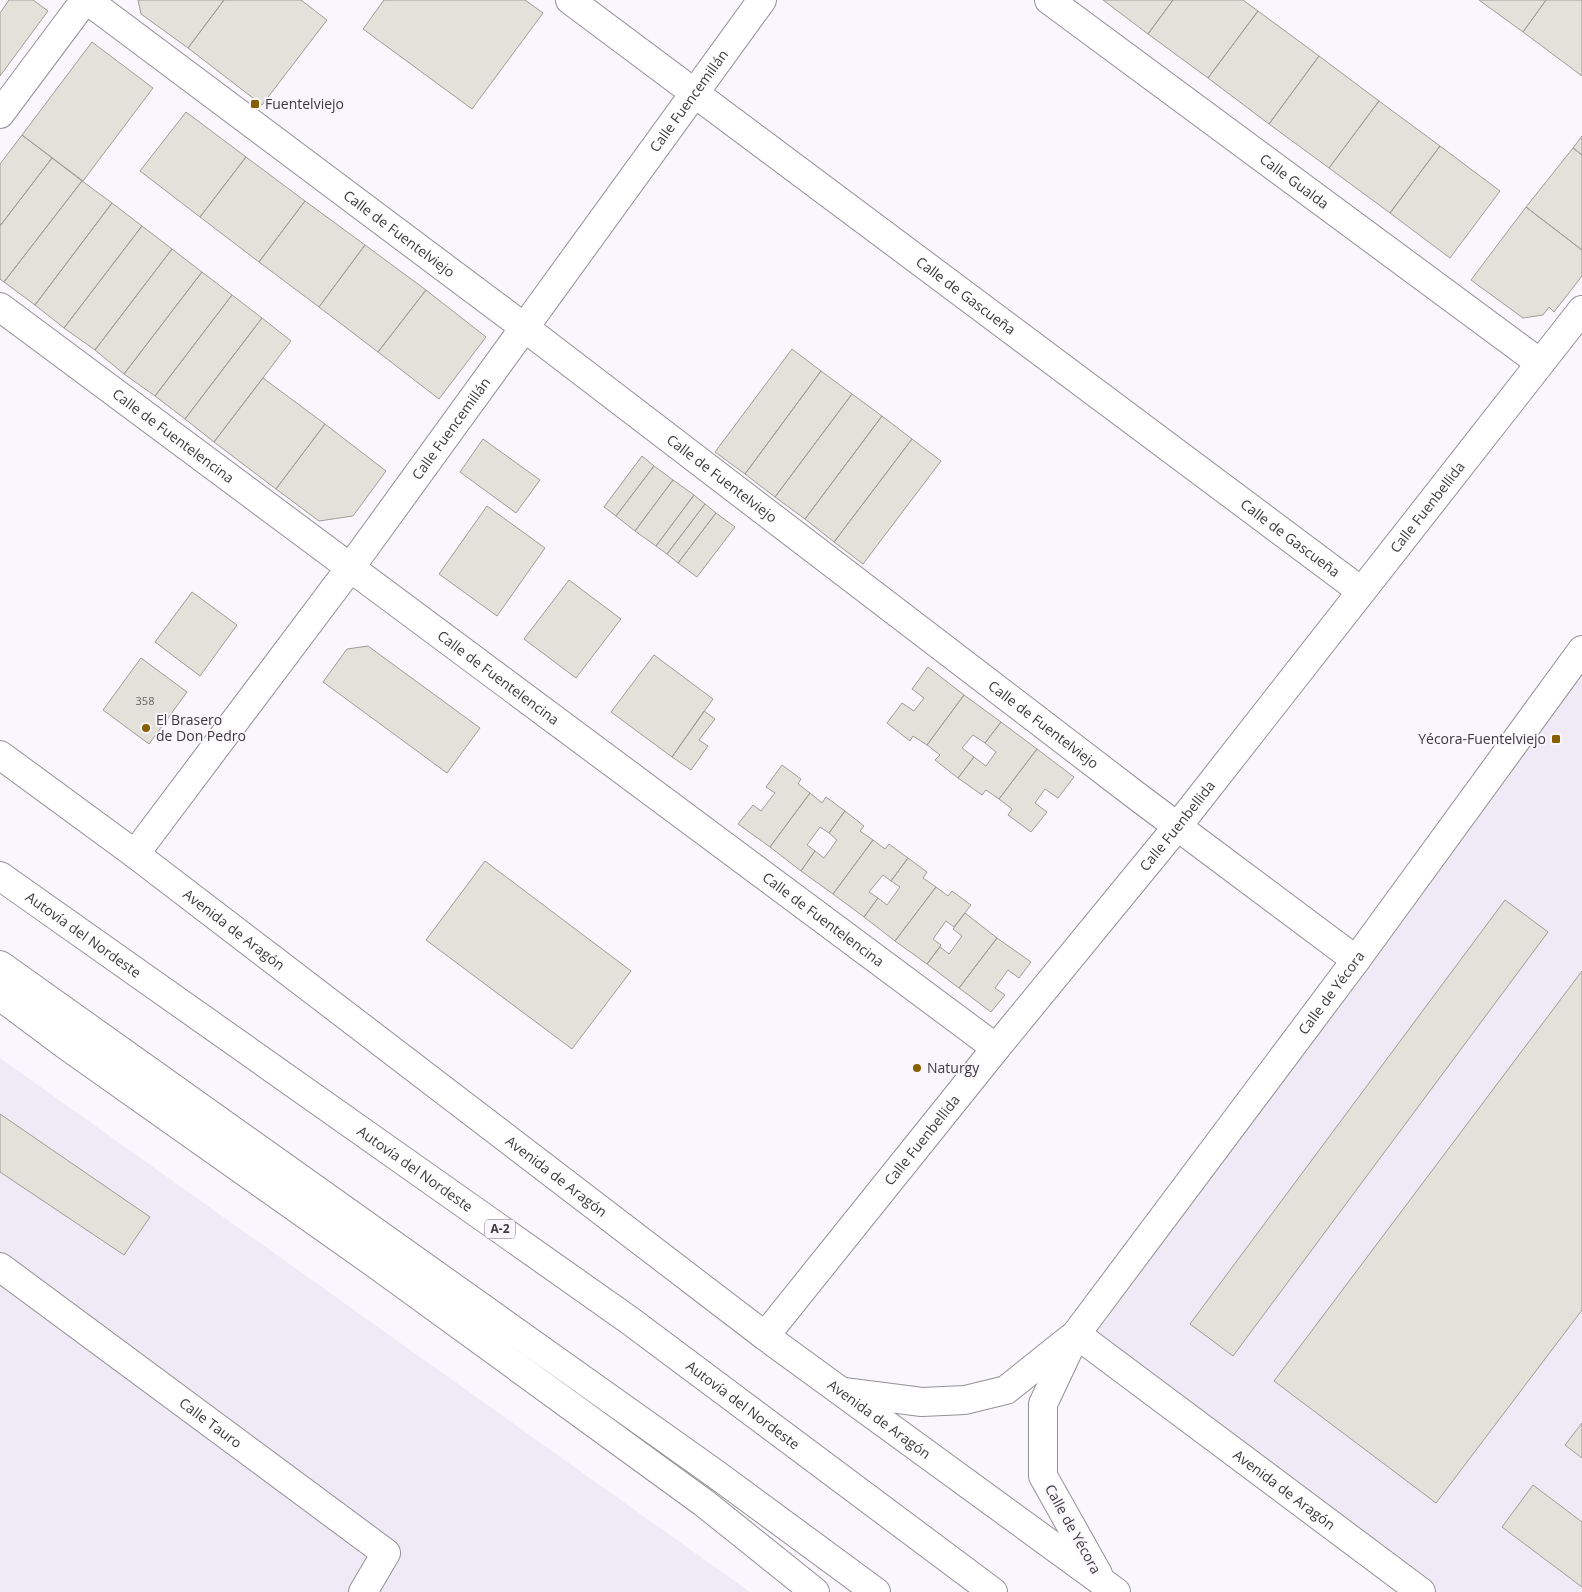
<svg xmlns="http://www.w3.org/2000/svg" width="1582" height="1592" viewBox="0 0 1582 1592" font-family="'Open Sans',sans-serif">
	<style>
		.built { fill: #f0e9f6 }
		.building { fill: #e4e0da; stroke: #9f9c96 }
		.lines { fill: none; stroke-linecap: round; stroke-linejoin: round }
		.minor-casing { stroke: #939096; stroke-width: 30 }
		.highway-casing { stroke: #939096; stroke-width: 30 }
		.minor { stroke: #fff; stroke-width: 28 }
		.highway { stroke: #fff; stroke-width: 28 }
		.poi-dot { fill: #885f00; stroke: #faf6fd; stroke-width: 2 }
		.labels { text-anchor: middle; stroke-width: 4; stroke-linejoin: round; paint-order: stroke }
		.number-label { font-size: 11px; fill: #666464 }
		.shield { fill: #faf6fd; stroke: #757277; stroke-width: 1 }
		.shield-label { font-size: 12px; font-weight: bold; fill: #3c3a3d }
		.street-label { font-size: 14px; fill: #3c3a3d; stroke: #faf6fd }
		.poi-label { font-size: 14px; fill: #3c3a3d; stroke: #faf6fd; text-anchor: start }
	</style>
	<rect width="100%" height="100%" fill="#faf6fd"/>
	<path class="built" d="M1582 650V1592H1421L1076 1334Z
		M0 1058 750 1592H0Z"/>
	<path class="building" d="M9 0H33L48 11 0 76V13Z
		M138 0H224L188 48 141 14Z
		M224 0H301L327 20 262 105 188 48Z
		M384 0H525L543 13 472 109 363 29Z
		M1103 0H1173L1148 34Z
		M1173 0H1243L1258 11 1208 78 1148 34Z
		M1479 0H1546L1523 32Z
		M1546 0H1582V76L1523 32Z
		M1258 11 1319 56 1269 124 1208 78Z
		M92 42 153 88 83 181 22 135Z
		M1319 56 1379 101 1329 168 1269 124Z
		M1379 101 1440 146 1390 213 1329 168Z
		M186 112 246 157 200 217 140 171Z
		M22 135 52 158 0 226V164Z
		M1582 136V155L1573 148Z
		M1440 146 1500 191 1450 258 1390 213Z
		M1573 148 1582 155V250L1526 207Z
		M246 157 305 201 259 262 200 217Z
		M52 158 82 181 4 282 0 279V226Z
		M82 181 112 203 35 305 4 282Z
		M305 201 365 245 319 307 259 262Z
		M112 203 142 226 64 328 35 305Z
		M1526 207 1582 250V276L1554 312 1549 307 1543 315 1523 318 1471 280Z
		M142 226 172 249 95 350 64 328Z
		M365 245 426 290 378 352 319 307Z
		M172 249 202 272 124 374 95 350Z
		M202 272 232 295 155 396 124 374Z
		M426 290 486 337 439 399 378 352Z
		M232 295 262 318 185 419 155 396Z
		M262 318 291 341 214 442 185 419Z
		M792 349 821 371 745 474 715 452Z
		M821 371 852 394 775 497 745 474Z
		M263 378 325 424 276 489 214 442Z
		M852 394 882 416 805 519 775 497Z
		M882 416 912 439 834 542 805 519Z
		M325 424 386 471 353 516 319 521 276 489Z
		M483 439 540 480 516 513 460 472Z
		M912 439 941 461 863 564 834 542Z
		M642 456 654 466 616 516 604 507Z
		M654 466 673 480 635 531 616 516Z
		M673 480 694 495 656 546 635 531Z
		M694 495 705 504 667 554 656 546Z
		M705 504 716 513 678 563 667 554Z
		M487 506 545 548 497 616 439 574Z
		M716 513 735 527 697 577 678 563Z
		M569 580 621 619 576 678 524 639Z
		M192 592 237 625 200 676 155 642Z
		M368 646 480 728 447 773 323 682 347 649Z
		M654 655 713 699 672 757 611 712Z
		M141 658 187 692 149 744 103 710Z
		M928 667 964 695 927 745 913 736 910 741 887 723 902 703 914 711 924 698 912 689Z
		M964 695 1001 722 985 743 973 735 962 748 974 757 958 778 935 760 940 755 927 745Z
		M704 711 715 719 699 740 708 746 691 770 672 757Z
		M1001 722 1037 749 999 799 986 790 982 795 958 778 974 757 986 766 996 752 985 743Z
		M1037 749 1074 777 1058 798 1045 789 1035 803 1047 812 1031 832 1008 815 1012 809 999 799Z
		M782 765 801 779 798 784 810 793 770 847 738 824 753 805 761 811 775 793 766 787Z
		M810 793 822 803 826 797 845 811 829 833 820 827 807 845 815 851 801 871 770 847Z
		M845 811 864 826 860 831 873 840 833 894 801 871 815 851 824 858 837 840 829 833Z
		M873 840 885 849 889 844 908 858 891 881 883 875 869 892 878 898 864 917 833 894Z
		M908 858 927 872 923 878 936 887 895 941 864 917 878 898 887 905 900 887 891 881Z
		M485 861 631 971 572 1049 426 940Z
		M936 887 948 896 952 891 971 905 954 927 946 921 933 939 941 945 927 964 895 941Z
		M1505 900 1548 932 1233 1356 1190 1324Z
		M965 913 997 938 959 988 927 964 940 947 949 954 962 936 953 929Z
		M997 938 1031 962 1019 978 1008 970 995 988 1005 995 991 1012 959 988Z
		M1582 971V1310L1436 1503 1274 1381Z
		M0 1114 150 1217 124 1255 0 1172Z
		M1582 1423V1458L1565 1445Z
		M1533 1485 1582 1522V1587L1502 1527Z"/>
	<g class="lines">
		<defs>
			<g id="minor">
				<path id="s1" d="M87 0 525 328 1138 797 1356 960"/>
				<path id="s2" d="M570 0 1361 591"/>
				<path id="s3" d="M1049 0 1540 363"/>
				<path d="M0 114 85 0"/>
				<path id="s4" d="M0 307 996 1048"/>
				<path id="s5" d="M0 755 135 854 765 1336 1116 1592"/>
				<path id="s6" d="M135 854 350 568 762 0"/>
				<path id="s7" d="M0 1267 386 1553 363 1592"/>
				<path id="s8" d="M1076 1334 1421 1592"/>
				<path id="s9" d="M765 1336 996 1048 1177 827 1582 310"/>
				<path d="M844 1392 922 1402 965 1400 1006 1390 1071 1338"/>
				<path id="s10" d="M1098 1574 1043 1476V1404L1076 1334 1356 960 1582 650"/>
			</g>
			<g id="highway">
				<path id="s11" d="M0 876 629 1320 993 1592"/>
				<path d="M0 965 717 1475 876 1592"/>
				<path d="M0 996 67 1046 377 1265 704 1503 815 1592"/>
			</g>
		</defs>
		<use href="#minor" class="minor-casing"/>
		<use href="#highway" class="highway-casing"/>
		<use href="#minor" class="minor"/>
		<use href="#highway" class="highway"/>
	</g>
	<g class="poi-dot">
		<rect x="250" y="99" width="10" height="10" rx="2.5"/>
		<circle cx="146" cy="728" r="5"/>
		<rect x="1551" y="734" width="10" height="10" rx="2.5"/>
		<circle cx="917" cy="1068" r="5"/>
	</g>
	<g class="labels">
		<g class="number-label">
			<text x="145" y="705">358</text>
		</g>
		<rect class="shield" x="485" y="1219.5" width="30" height="19" rx="4"/>
		<g class="shield-label">
			<text x="500" y="1233">A-2</text>
		</g>
		<g class="street-label">
			<text dy="5" stroke="none"><textPath href="#s6" startOffset="935">Calle Fuencemillán</textPath></text>
			<text dy="5" stroke="none"><textPath href="#s3" startOffset="305">Calle Gualda</textPath></text>
			<text dy="5" stroke="none"><textPath href="#s1" startOffset="390">Calle de Fuentelviejo</textPath></text>
			<text dy="5" stroke="none"><textPath href="#s2" startOffset="494">Calle de Gascueña</textPath></text>
			<text dy="5" stroke="none"><textPath href="#s6" startOffset="530">Calle Fuencemillán</textPath></text>
			<text dy="5" stroke="none"><textPath href="#s4" startOffset="216">Calle de Fuentelencina</textPath></text>
			<text dy="5" stroke="none"><textPath href="#s1" startOffset="795">Calle de Fuentelviejo</textPath></text>
			<text dy="5" stroke="none"><textPath href="#s9" startOffset="1061">Calle Fuenbellida</textPath></text>
			<text dy="5" stroke="none"><textPath href="#s2" startOffset="899">Calle de Gascueña</textPath></text>
			<text dy="5" stroke="none"><textPath href="#s4" startOffset="621">Calle de Fuentelencina</textPath></text>
			<text dy="5" stroke="none"><textPath href="#s1" startOffset="1200">Calle de Fuentelviejo</textPath></text>
			<text dy="5" stroke="none"><textPath href="#s9" startOffset="656">Calle Fuenbellida</textPath></text>
			<text dy="5" stroke="none"><textPath href="#s4" startOffset="1026">Calle de Fuentelencina</textPath></text>
			<text dy="5" stroke="none"><textPath href="#s5" startOffset="292">Avenida de Aragón</textPath></text>
			<text dy="5" stroke="none"><textPath href="#s11" startOffset="102">Autovía del Nordeste</textPath></text>
			<text dy="5" stroke="none"><textPath href="#s10" startOffset="688">Calle de Yécora</textPath></text>
			<text dy="5" stroke="none"><textPath href="#s9" startOffset="251">Calle Fuenbellida</textPath></text>
			<text dy="5" stroke="none"><textPath href="#s11" startOffset="508">Autovía del Nordeste</textPath></text>
			<text dy="5" stroke="none"><textPath href="#s5" startOffset="698">Avenida de Aragón</textPath></text>
			<text dy="5" stroke="none"><textPath href="#s11" startOffset="912">Autovía del Nordeste</textPath></text>
			<text dy="5" stroke="none"><textPath href="#s5" startOffset="1102">Avenida de Aragón</textPath></text>
			<text dy="5" stroke="none"><textPath href="#s7" startOffset="262">Calle Tauro</textPath></text>
			<text dy="5" stroke="none"><textPath href="#s8" startOffset="260">Avenida de Aragón</textPath></text>
			<text transform="translate(1073 1529) rotate(61)" y="5">Calle de Yécora</text>
		</g>
		<g class="poi-label">
			<text x="265" y="109">Fuentelviejo</text>
			<text x="156" y="725">El Brasero<tspan x="156" dy="16">de Don Pedro</tspan></text>
			<text x="1546" y="744" text-anchor="end">Yécora-Fuentelviejo</text>
			<text x="927" y="1073">Naturgy</text>
		</g>
	</g>
</svg>
